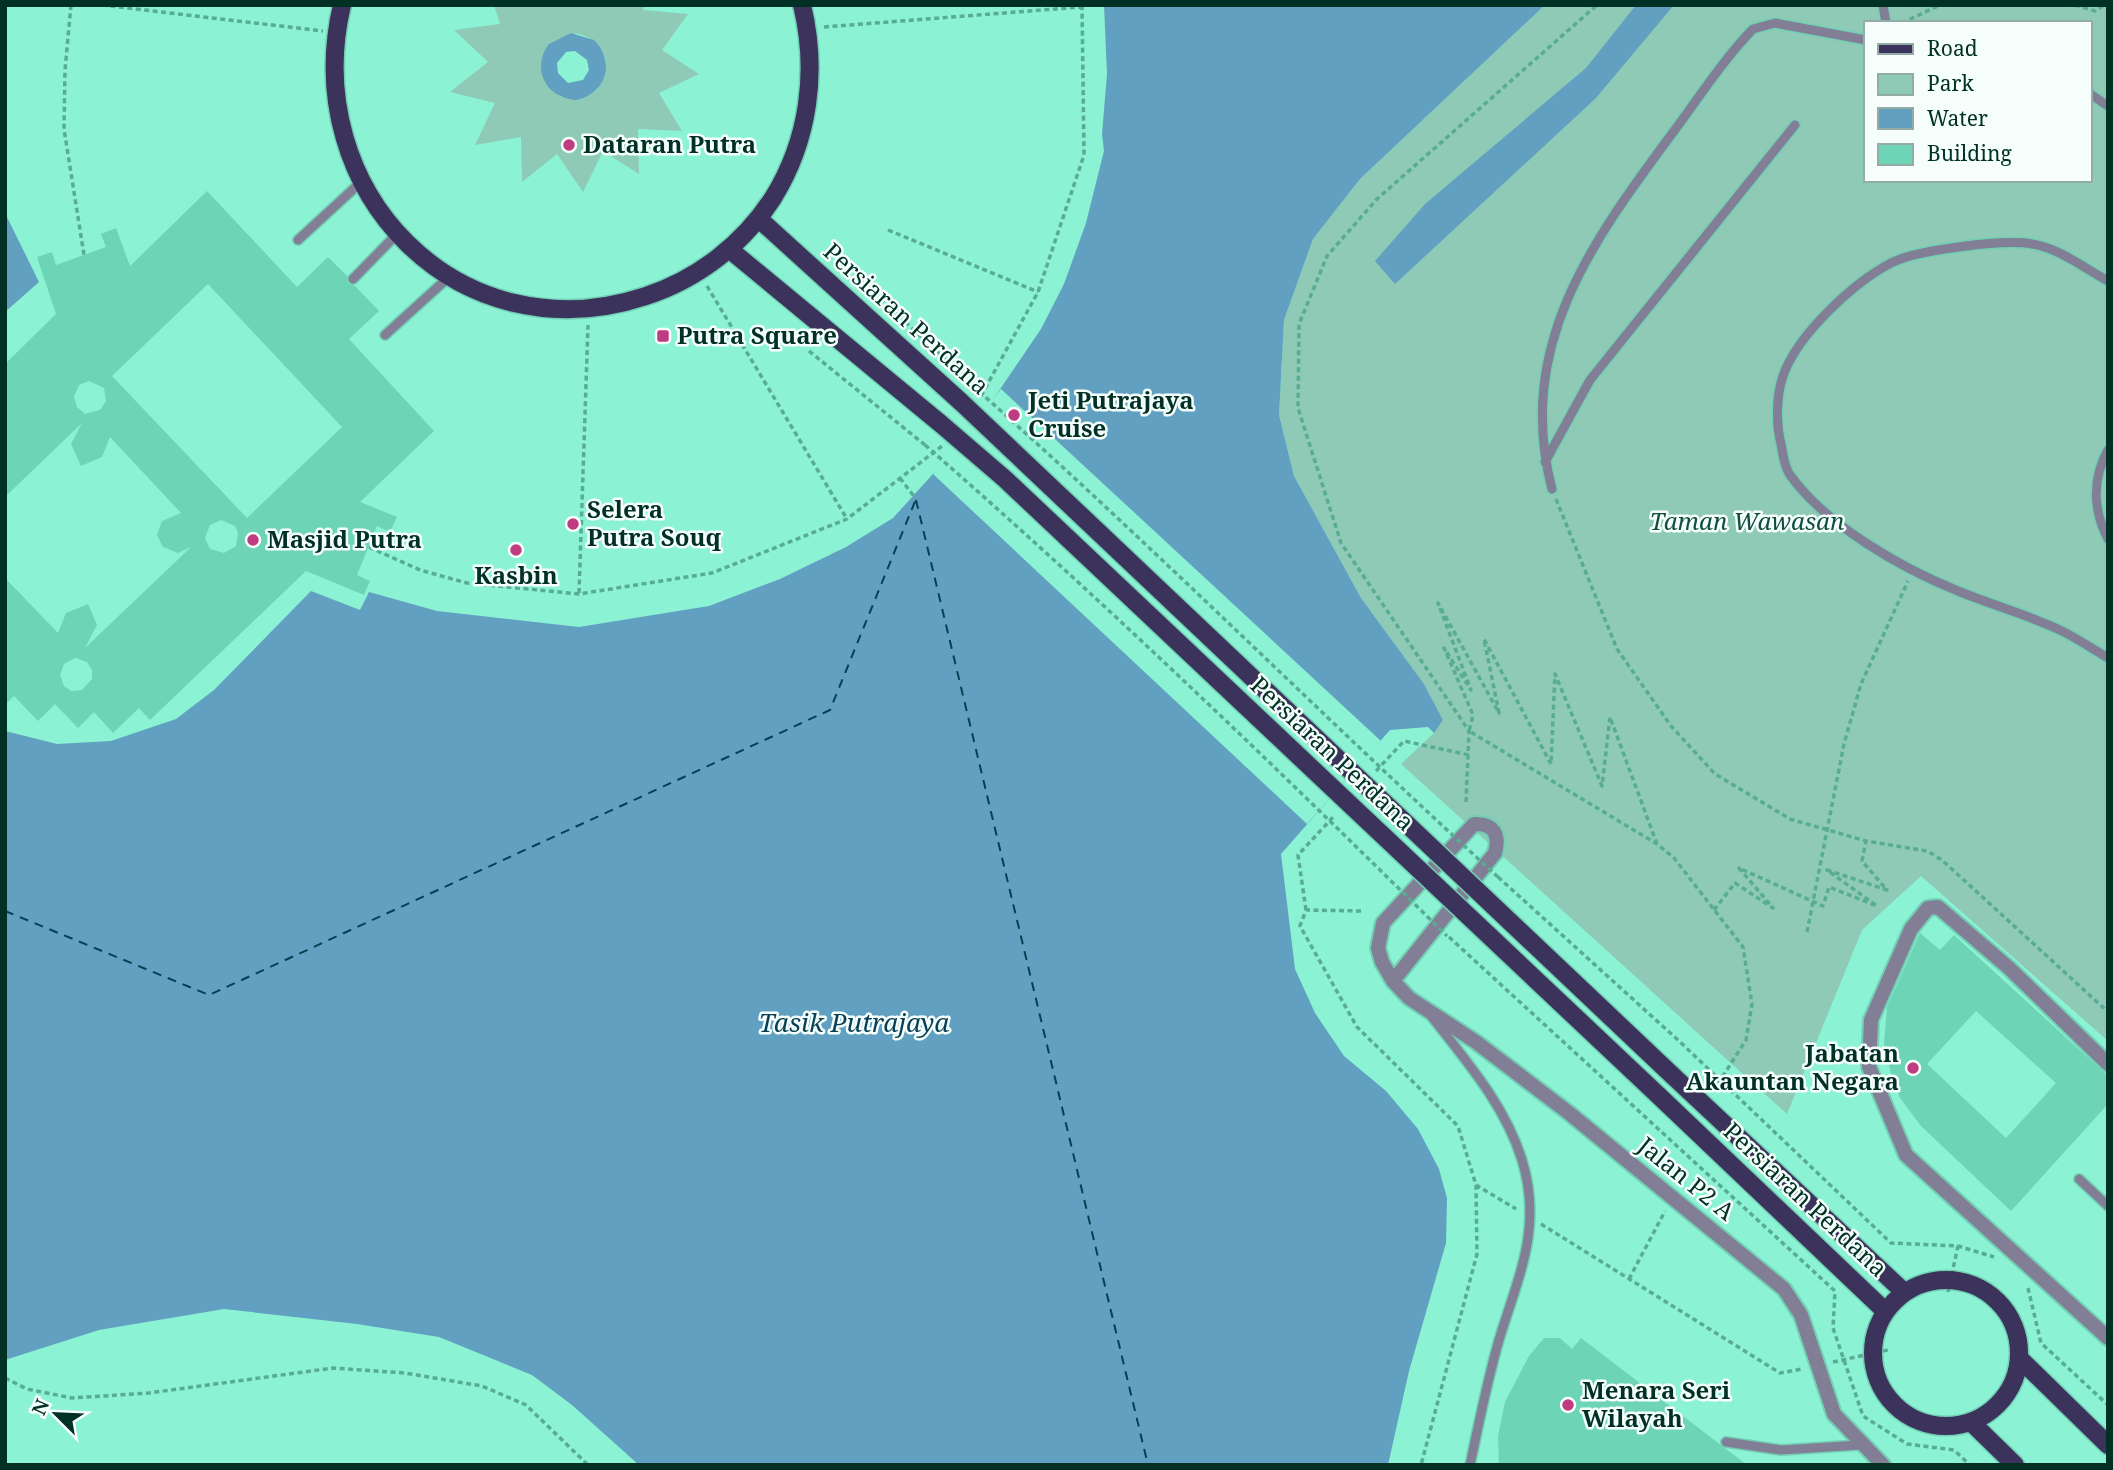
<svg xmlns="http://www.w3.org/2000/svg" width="2113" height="1470" viewBox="0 0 2113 1470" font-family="'Noto Serif',serif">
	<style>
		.green { fill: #8ecab6; fill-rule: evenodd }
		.water { fill: #61a0c1; fill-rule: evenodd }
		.pier { fill: #8bf2d3 }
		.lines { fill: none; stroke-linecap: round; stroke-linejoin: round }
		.ferry { stroke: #073f56; stroke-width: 2; stroke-dasharray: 9 7; stroke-linecap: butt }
		.building { fill: #6ed4b6; fill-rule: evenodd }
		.lane-casing { stroke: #72cfb4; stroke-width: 12 }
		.street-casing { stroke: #72cfb4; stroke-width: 18 }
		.primary-casing { stroke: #72cfb4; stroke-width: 21 }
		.path { stroke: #59ac94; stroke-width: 3.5; stroke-dasharray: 5 3.5; stroke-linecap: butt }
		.lane { stroke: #827e96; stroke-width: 9 }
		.street { stroke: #827e96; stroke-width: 14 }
		.primary { stroke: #3c335c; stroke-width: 18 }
		.primary-bridge-casing { stroke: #72cfb4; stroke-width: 21; stroke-linecap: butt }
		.path-bridge { stroke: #59ac94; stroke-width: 3.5; stroke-dasharray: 5 3.5; stroke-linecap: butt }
		.primary-bridge { stroke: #3c335c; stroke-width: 18 }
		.poi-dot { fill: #bf3c81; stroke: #f5fefb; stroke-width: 2.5 }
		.labels { text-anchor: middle; stroke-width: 5; stroke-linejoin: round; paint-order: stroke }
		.poi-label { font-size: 24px; font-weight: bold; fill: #013025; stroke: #f5fefb; text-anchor: start }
		.street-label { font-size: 24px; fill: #013025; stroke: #f5fefb }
		.park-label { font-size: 24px; font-style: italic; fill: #114e3f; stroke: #f5fefb }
		.water-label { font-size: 26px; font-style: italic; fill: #073f56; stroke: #f5fefb }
	</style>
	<rect width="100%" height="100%" fill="#8bf2d3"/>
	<path class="green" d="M494 5H644L643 10 688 14 662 50 699 74 659 93 682 131 638 129 639 174 603 151 583 192 557 154 522 182 521 137 475 145 495 103 450 92 488 62 454 30 500 24ZM571 33C589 34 601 44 606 61L597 90 584 98 560 97C531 62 538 60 571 33Z
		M1545 5H2108V1041L1921 876 1862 930 1787 1114 1401 764 1434 733 1443 720 1424 684 1361 598 1294 476 1279 415 1284 320 1313 239 1360 179ZM1866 23H2090V180H1866Z"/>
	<path class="water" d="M1104 5H1545L1360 179 1313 239 1284 320 1279 415 1294 476 1361 598 1424 684 1443 720 1434 733 1428 727 1390 730 1281 854 1295 969 1315 1013 1344 1056 1386 1091 1418 1129 1439 1169 1447 1198 1446 1243 1409 1371 1388 1465H639L572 1405 532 1375 439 1337 357 1324 224 1309 99 1330 5 1360V731L57 744 111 741 176 719 214 690 311 591 360 610 369 592 437 611 579 627 709 606 780 579 846 547 893 518 971 432 1041 329 1064 284 1086 223 1104 151 1102 134 1107 74Z
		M1636 5H1674L1596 98 1395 284 1375 261 1425 204 1586 68Z
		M571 33 594 40C616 62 606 94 576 100 545 98 531 68 549 44ZM575 51 587 60 589 70 583 80 568 83 558 73 557 63 566 52Z
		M5 213 39 282 5 312Z"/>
	<path class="pier" d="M1001 389 1381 741 1307 824 933 474Z"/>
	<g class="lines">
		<path class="ferry" d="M916 500 1148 1465
			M5 911 209 995 830 710 916 499"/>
	</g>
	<path class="building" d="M207 191 297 287 328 257 347 276 348 283 355 286 379 311 349 339 434 431 360 502 397 517 390 532 377 526 357 575 370 581 364 595 306 571 150 720 139 708 113 733 94 712 78 728 55 704 38 721 14 696 5 705V578L58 633 66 613 88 604 97 625 85 648 191 547 178 553 163 547 157 535 162 521 181 513 110 437 102 457 81 466 71 444 82 423 5 497V364L56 314 37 257 52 252 56 265 106 247 101 234 116 228 130 266ZM208 284 342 427 247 518 112 376ZM89 381 104 388 106 401 100 410 85 414 77 407 74 397 79 385ZM221 520 235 526 238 533 236 546 224 553 210 549 205 538 210 525ZM75 658 87 662 92 670V679L82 690 71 691 64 686 60 675 64 664Z
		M1920 933 1940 950 1954 935 2108 1076V1104L2011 1211 1921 1126 1900 1098 1891 1074 1884 1044 1887 1007ZM1976 1011 2056 1083 2006 1138 1927 1064Z
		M1544 1338H1560L1572 1349 1581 1338 1747 1465H1499L1498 1436 1505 1402 1529 1356Z"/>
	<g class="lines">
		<defs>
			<path id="lane" d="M1883 5 1886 23
				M2090 94 2108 106
				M298 240 360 183
				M353 279 397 234
				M2108 281C2084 268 2059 248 2032 244 2004 239 1916 250 1891 263 1853 283 1797 335 1783 376 1776 396 1776 424 1781 444 1783 454 1784 467 1790 475 1826 525 1901 568 1958 591 1992 605 2029 615 2062 631 2078 639 2093 649 2108 658
				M385 335 450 276
				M2108 450C2092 479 2093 510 2108 539
				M1545 462 1590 380 1795 125
				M1552 489C1515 347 1591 243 1671 135 1698 99 1722 61 1753 29L1775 23 1866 40
				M1432 1017C1466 1061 1505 1105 1522 1160 1543 1228 1518 1277 1499 1340 1487 1381 1479 1423 1470 1465
				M2079 1179 2108 1206
				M1726 1442 1781 1450 1860 1445"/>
			<path id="street" d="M1393 981 1495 853C1500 835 1494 823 1474 824L1383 923 1378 948 1382 962 1393 981 1409 998 1476 1042 1569 1113 1784 1289 1801 1315 1834 1414 1883 1465
				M2108 1064 2009 968 1938 907 1928 908 1911 929 1871 1020 1869 1067 1906 1155 2108 1338"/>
			<path id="primary" d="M342 5C298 191 459 358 646 296 698 279 743 244 773 198 809 140 818 71 802 5
				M759 219 961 402
				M729 249 941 424
				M1672 1075 1904 1292
				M1658 1095 1885 1311
				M1873 1353a73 73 0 1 1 146 0a73 73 0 1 1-146 0Z
				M2019 1358 2108 1445
				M1971 1422 2015 1465"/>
		</defs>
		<use href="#lane" class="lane-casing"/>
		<use href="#street" class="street-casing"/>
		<use href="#primary" class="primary-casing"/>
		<path class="path" d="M71 5 65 70 64 129 84 255
			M102 5 323 31
			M2075 5 2095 11 2104 5
			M1902 23 1940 5
			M824 27 1081 7
			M888 230 1038 292
			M862 281 973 386
			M707 286 847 519
			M809 351 925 445
			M981 396 1038 292 1084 155 1082 5
			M900 478 916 499
			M1556 499 1617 649 1671 726 1715 774 1790 819 1866 841 1927 851 1942 860 2108 1012
			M369 547 420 570 467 583 579 594 712 573 847 519 942 446
			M579 593 588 325
			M1376 771 1404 741 1469 755
			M1466 802 1469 731 1341 543 1298 408 1299 324 1327 256 1377 199 1597 5
			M1657 844 1610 717 1602 786 1555 674 1551 764 1484 639 1499 713 1438 603 1471 690 1444 648 1473 715 1469 731 1657 844 1674 858 1743 947 1752 1004 1746 1040 1714 1090
			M1498 877 1678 1040 1891 1243 1958 1246 1994 1257
			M1306 910 1298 855 1335 815
			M1714 910 1735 883 1773 908 1739 868 1823 906 1829 887 1877 906 1827 870 1887 890 1862 861 1866 841
			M1361 911 1306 910 1300 926 1357 1027 1458 1126 1476 1185 1477 1254 1421 1465
			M1807 932 1844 744 1861 684 1908 581
			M1449 937 1835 1291 1833 1328 1863 1416 1907 1444 1954 1450 1970 1465
			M1476 1185 1516 1209
			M1541 1224 1780 1373 1802 1369
			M1629 1279 1665 1211
			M2028 1288 2041 1343 2108 1405
			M1948 1292 1958 1246
			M1833 1362 1888 1350
			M5 1378 27 1389 72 1398 149 1393 333 1368 405 1373 482 1386 526 1405 588 1465"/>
		<use href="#lane" class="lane"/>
		<use href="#street" class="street"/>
		<use href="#primary" class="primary"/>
		<defs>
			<path id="primary-bridge" d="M961 402 1672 1075
				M941 424 1005 479 1658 1095"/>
		</defs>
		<use href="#primary-bridge" class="primary-bridge-casing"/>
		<path class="path-bridge" d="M973 386C1152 545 1321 715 1498 877
			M925 445C1105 602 1277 768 1447 936"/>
		<use href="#primary-bridge" class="primary-bridge"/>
	</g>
	<g class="poi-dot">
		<circle cx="569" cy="145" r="7"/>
		<rect x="656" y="329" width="14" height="14" rx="3.5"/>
		<circle cx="1014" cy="415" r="7"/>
		<circle cx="573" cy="524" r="7"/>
		<circle cx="253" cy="540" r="7"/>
		<circle cx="516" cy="550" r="7"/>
		<circle cx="1913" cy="1068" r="7"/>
		<circle cx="1568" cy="1405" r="7"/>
	</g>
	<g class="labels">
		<g class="poi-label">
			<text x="583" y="153">Dataran Putra</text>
			<text x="677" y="344">Putra Square</text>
			<text x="1028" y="409">Jeti Putrajaya<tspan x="1028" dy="28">Cruise</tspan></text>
			<text x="587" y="518">Selera<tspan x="587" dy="28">Putra Souq</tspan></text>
			<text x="267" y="548">Masjid Putra</text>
			<text x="516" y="584" text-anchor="middle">Kasbin</text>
			<text x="1899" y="1062" text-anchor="end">Jabatan<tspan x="1899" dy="28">Akauntan Negara</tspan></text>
			<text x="1582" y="1399">Menara Seri<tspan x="1582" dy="28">Wilayah</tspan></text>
		</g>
		<g class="street-label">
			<text transform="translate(906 319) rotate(42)" y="8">Persiaran Perdana</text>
			<text transform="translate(1332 754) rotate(43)" y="8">Persiaran Perdana</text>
			<text transform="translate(1686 1179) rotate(39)" y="8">Jalan P2 A</text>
			<text transform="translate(1805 1200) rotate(43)" y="8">Persiaran Perdana</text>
		</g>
		<g class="park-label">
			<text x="1747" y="530">Taman Wawasan</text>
		</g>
		<g class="water-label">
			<text x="854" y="1032">Tasik Putrajaya</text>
		</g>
	</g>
	<rect width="2113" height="1470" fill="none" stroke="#013025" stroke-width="14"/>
	<rect x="1864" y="21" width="228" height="161" fill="#f5fefb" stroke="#93aca5" stroke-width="2"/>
	<rect x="1878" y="44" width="35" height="10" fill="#3c335c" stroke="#93aca5" stroke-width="2"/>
	<text x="1927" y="56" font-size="21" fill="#013025">Road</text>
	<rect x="1878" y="74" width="35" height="21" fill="#8ecab6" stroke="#93aca5" stroke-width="2"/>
	<text x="1927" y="91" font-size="21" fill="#013025">Park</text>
	<rect x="1878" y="108" width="35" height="21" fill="#61a0c1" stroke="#93aca5" stroke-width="2"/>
	<text x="1927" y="126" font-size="21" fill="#013025">Water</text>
	<rect x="1878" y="144" width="35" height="21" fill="#6ed4b6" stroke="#93aca5" stroke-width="2"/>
	<text x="1927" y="161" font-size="21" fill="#013025">Building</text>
	<g transform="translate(56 1414) rotate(294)" stroke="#f5fefb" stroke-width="5" paint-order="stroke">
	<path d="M0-5L12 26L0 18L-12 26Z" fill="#013025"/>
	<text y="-10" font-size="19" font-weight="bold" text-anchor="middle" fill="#013025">N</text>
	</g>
</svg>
